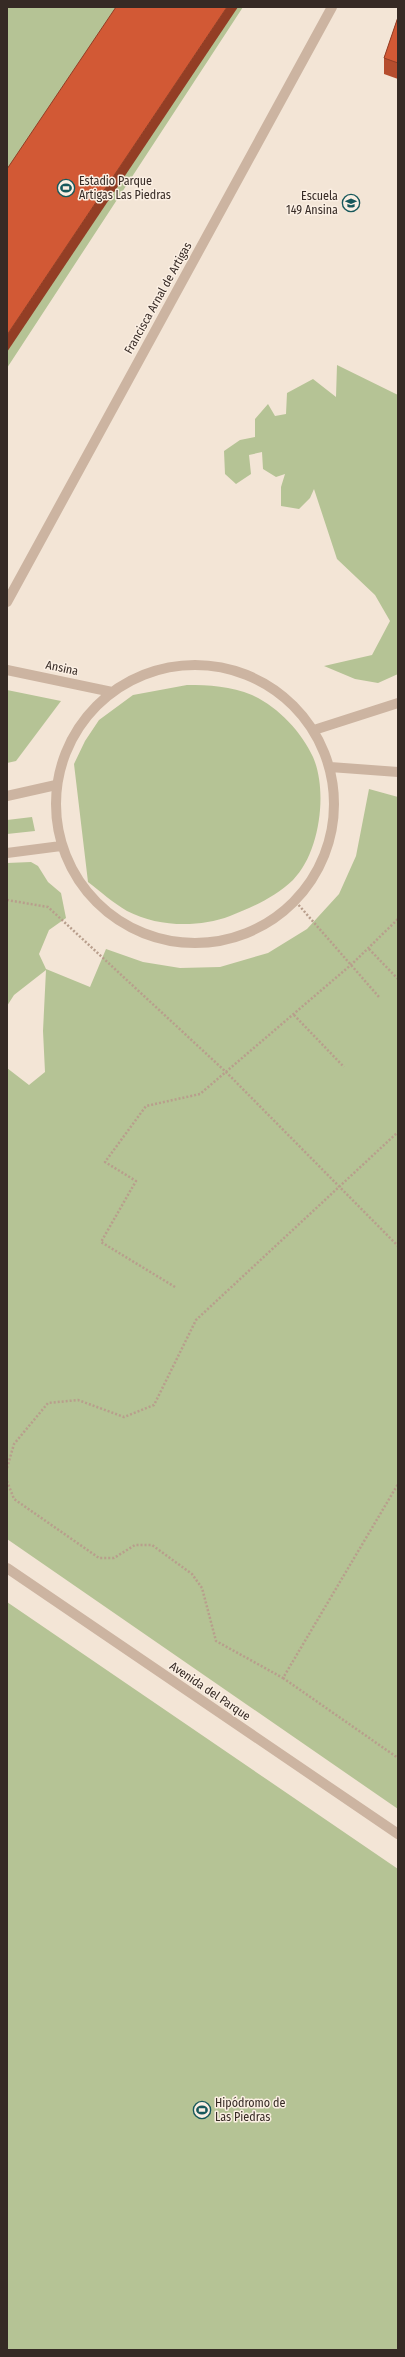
<svg xmlns="http://www.w3.org/2000/svg" width="405" height="2357" viewBox="0 0 405 2357" font-family="'Fira Sans Condensed',sans-serif">
	<style>
		.green { fill: #b5c395 }
		.lines { fill: none; stroke-linecap: round; stroke-linejoin: round }
		.path { stroke: #b89e8c; stroke-width: 2.5; stroke-dasharray: 2 2; stroke-linecap: butt }
		.minor { stroke: #ccb4a1; stroke-width: 10 }
		.wall { fill: #b54d2e }
		.shaded-wall { fill: #933e25 }
		.building { fill: #d25935; stroke: #933e25 }
		.labels { text-anchor: middle; stroke-width: 3; stroke-linejoin: round; paint-order: stroke }
		.poi-label { font-size: 12px; fill: #362a25; stroke: #fbefe3; text-anchor: start }
		.street-label { font-size: 12px; fill: #362a25; stroke: #fbefe3 }
	</style>
	<rect width="100%" height="100%" fill="#f3e5d6"/>
	<path class="green" d="M7 7H243L7 368Z
		M337 365 398 395V674L378 683 355 679 324 666 372 655 390 621 375 595 337 559 314 489 310 498 299 509 281 506V487L285 474 276 477 263 469 262 452 249 455 251 474 236 484 225 474 224 451 240 440 255 437V419L268 404 275 416 286 414 287 393 313 379 336 397Z
		M187 685C209 685 231 686 252 695 277 706 302 732 313 757 328 791 320 853 293 880 275 897 253 907 230 916 198 928 158 927 127 911 113 903 100 891 88 882L74 764 85 741 99 720 133 695Z
		M7 690 61 701 16 761 7 763Z
		M369 789 398 797V1809L7 1539V1068L29 1085 45 1072 43 1031 46 970 14 995 7 1006V863L31 862 38 866 48 882 61 893 66 918 49 930 39 954 46 969 90 987 106 949 143 962 180 968 220 967 268 953 307 929 339 894 356 856Z
		M32 817 35 831 7 834V820Z
		M7 1602 398 1869V2350H7Z"/>
	<g class="lines">
		<path class="path" d="M7 900 48 907 226 1072 398 1246
			M296 902 379 997
			M369 949 398 979
			M294 1015 344 1067
			M175 1287 101 1242 136 1181 105 1162 146 1106 200 1094 352 964 398 919
			M7 1468 14 1444 48 1403 78 1400 124 1417 154 1405 196 1320 398 1132
			M7 1481 14 1499 99 1558H114L135 1545H152L192 1574 202 1588 216 1641 283 1678 398 1484
			M283 1678 398 1758"/>
		<path class="minor" d="M7 602 332 7
			M56 804a139 139 0 1 1 278 0a139 139 0 1 1-278 0Z
			M7 670 112 692
			M314 730 398 703
			M330 767 398 772
			M7 796 56 785
			M7 853 61 846
			M7 1568 398 1834"/>
	</g>
	<path class="wall" d="M398 17V79L384 74V58Z"/>
	<path class="shaded-wall" d="M227 7H238L7 352V335Z"/>
	<path class="building" d="M116 7H227L7 335V169Z
		M398 17V63L384 58Z"/>
	<defs>
		<symbol id="stadium-ring" viewBox="-11 -11 22 22"><circle r="9.5" fill="#fbefe3" stroke="#17585b" stroke-width="1.5"/><path d="M0-5a6.5 5 0 1 0 0 10a6.5 5 0 1 0 0-10ZM-3.5-1.8h7v3.6h-7Z" fill="#17585b"/></symbol>
		<symbol id="school-ring" viewBox="-11 -11 22 22"><circle r="9.5" fill="#fbefe3" stroke="#17585b" stroke-width="1.5"/><path d="M0-5L7-2L0 1L-7-2ZM-4 1L0 2.5L4 1V4Q0 6-4 4Z" fill="#17585b"/></symbol>
	</defs>
	<g fill-rule="evenodd">
		<use href="#stadium-ring" x="56" y="178" width="20" height="20"/>
		<use href="#school-ring" x="341" y="193" width="20" height="20"/>
		<use href="#stadium-ring" x="192" y="2100" width="20" height="20"/>
	</g>
	<g class="labels">
		<g class="poi-label">
			<text x="79" y="185">Estadio Parque<tspan x="79" dy="14">Artigas Las Piedras</tspan></text>
			<text x="338" y="200" text-anchor="end">Escuela<tspan x="338" dy="14">149 Ansina</tspan></text>
			<text x="215" y="2107">Hipódromo de<tspan x="215" dy="14">Las Piedras</tspan></text>
		</g>
		<g class="street-label">
			<text transform="translate(158 298) rotate(-61)" y="4">Francisca Arnal de Artigas</text>
			<text transform="translate(62 668) rotate(12)" y="4">Ansina</text>
			<text transform="translate(210 1691) rotate(34)" y="4">Avenida del Parque</text>
		</g>
	</g>
	<rect width="405" height="2357" fill="none" stroke="#362a25" stroke-width="16"/>
</svg>
